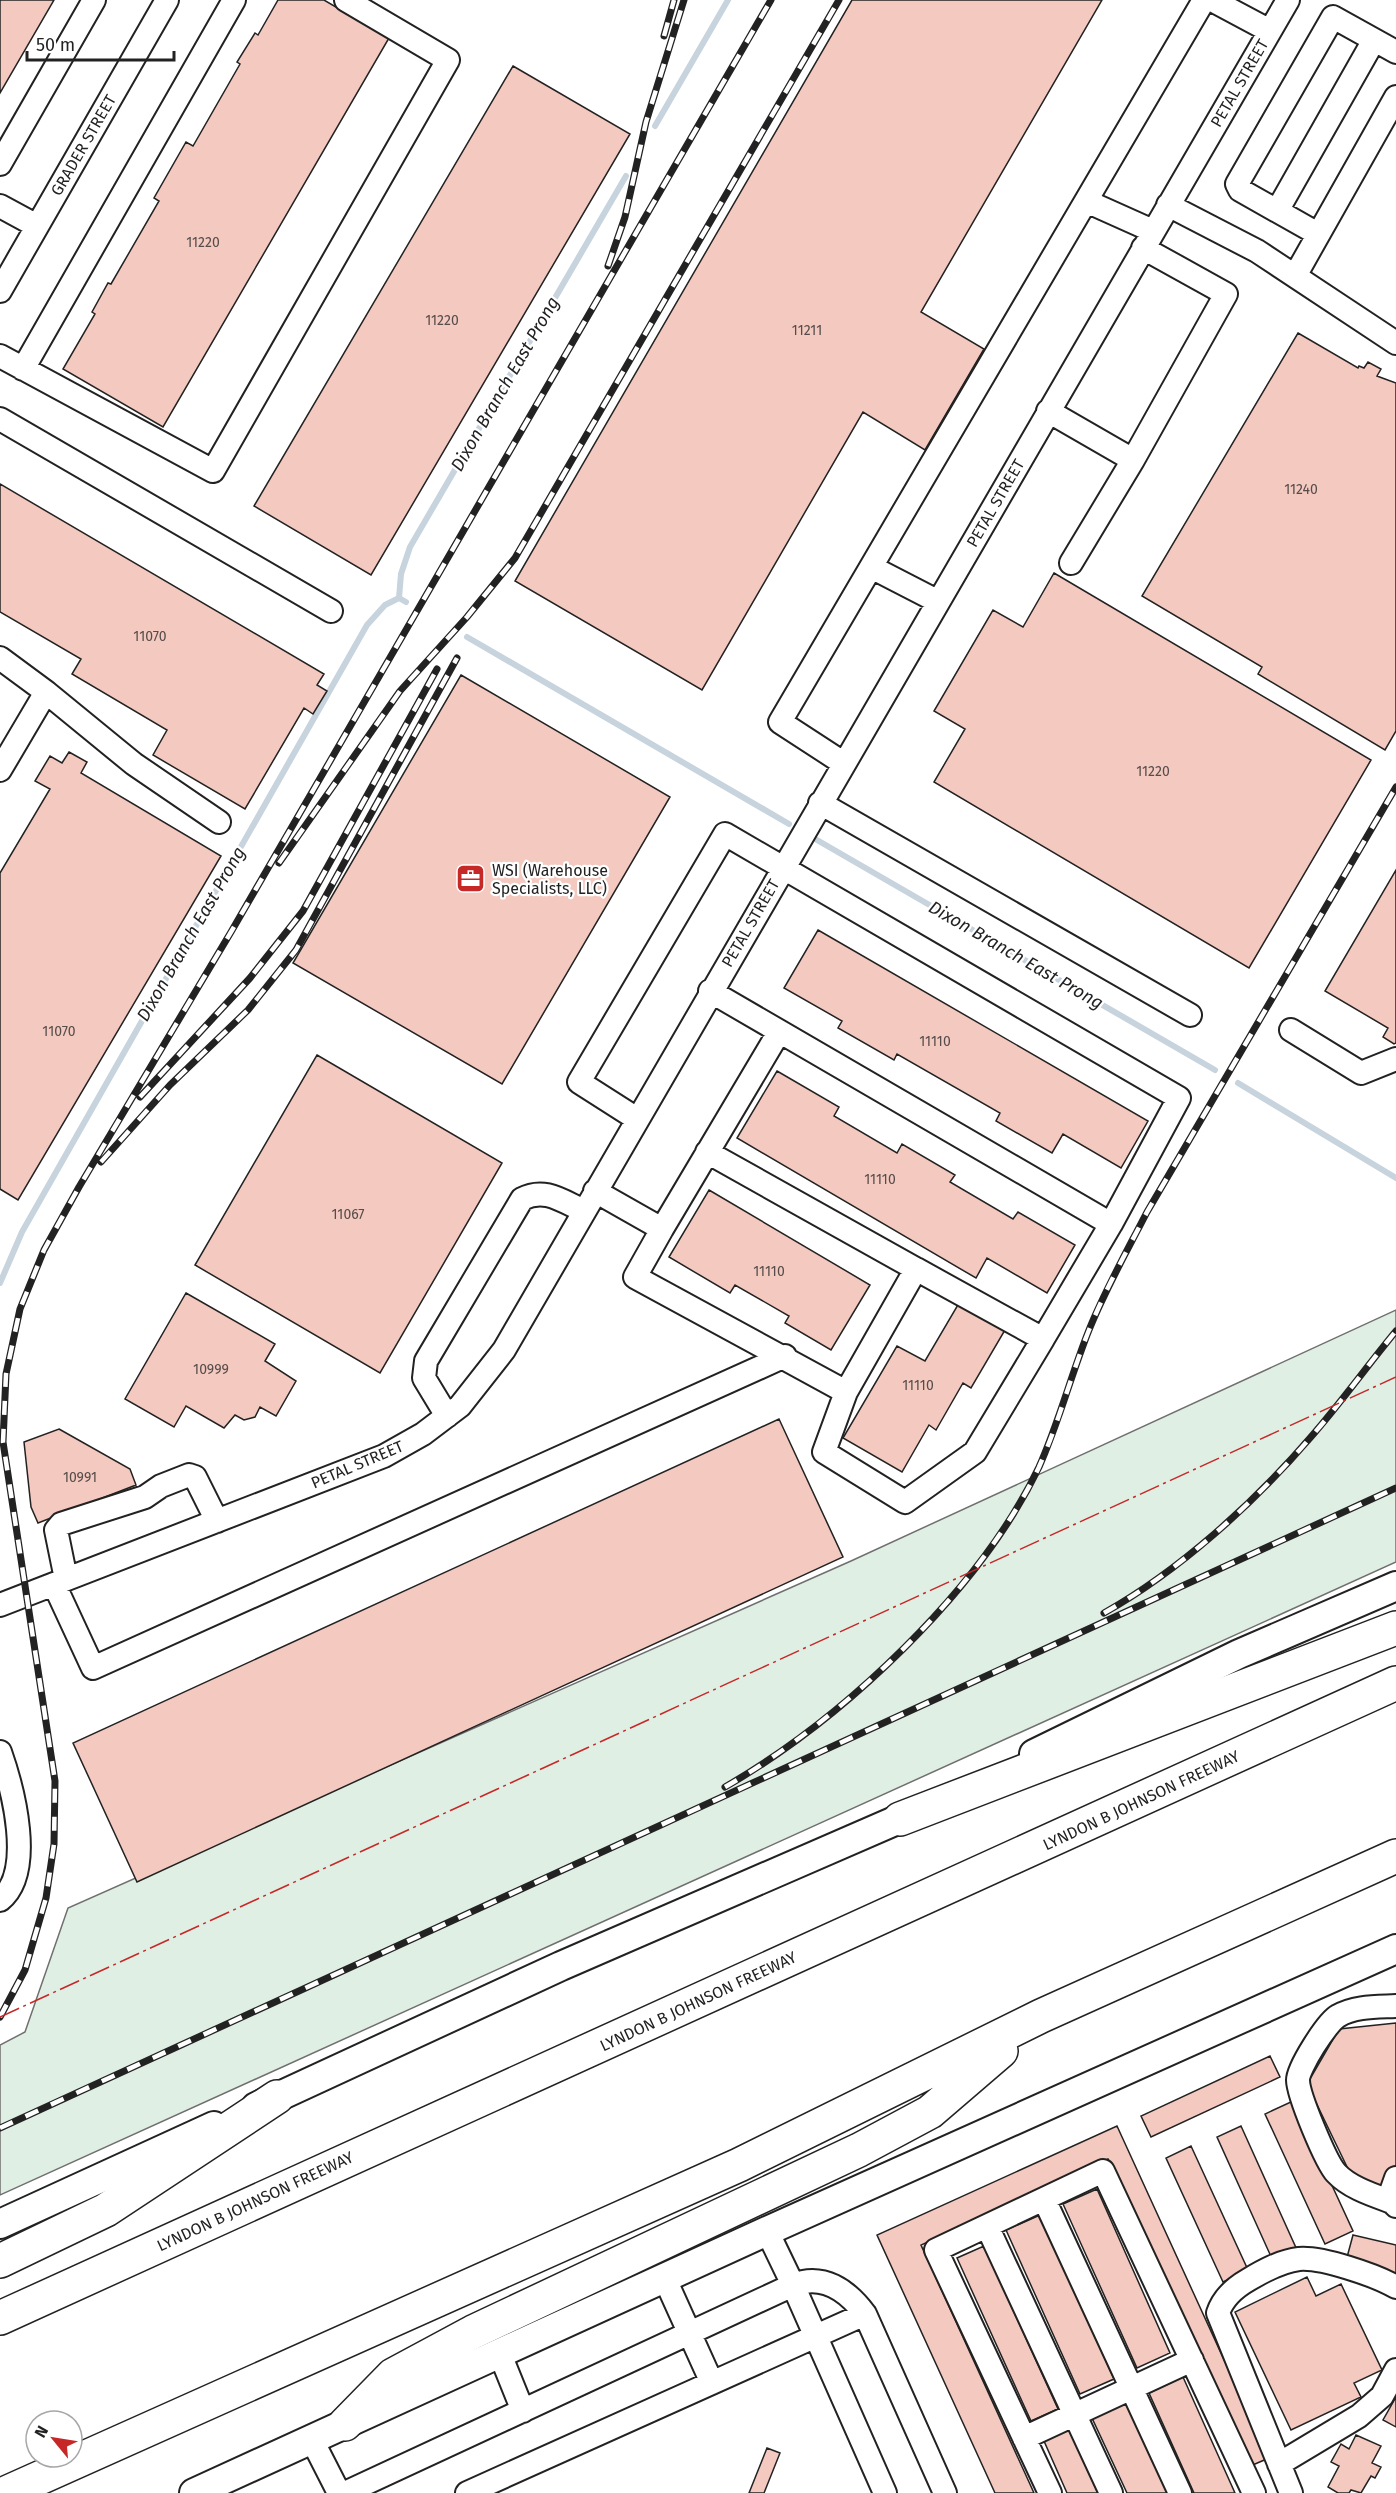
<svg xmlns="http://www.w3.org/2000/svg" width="1396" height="2493" viewBox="0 0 1396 2493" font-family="'Fira Sans',sans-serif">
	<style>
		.green { fill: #e0efe3; stroke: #6f6f6f; stroke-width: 1.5 }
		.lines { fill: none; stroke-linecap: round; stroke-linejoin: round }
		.stream { stroke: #c7d3dd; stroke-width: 6 }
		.building { fill: #f3c9c0; stroke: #222; stroke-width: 1.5 }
		.minor-casing { stroke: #222; stroke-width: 26 }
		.major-casing { stroke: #222; stroke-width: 32 }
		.highway-casing { stroke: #222; stroke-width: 36 }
		.minor { stroke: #fff; stroke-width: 22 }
		.major { stroke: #fff; stroke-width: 28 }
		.highway { stroke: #fff; stroke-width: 33 }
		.rail-casing { stroke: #222; stroke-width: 7 }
		.rail { stroke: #fff; stroke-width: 4.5; stroke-dasharray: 14; stroke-linecap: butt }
		.power { stroke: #c62828; stroke-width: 1.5; stroke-dasharray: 21 4.5 3 4.5; stroke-linecap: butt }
		.labels { text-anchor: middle; stroke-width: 4.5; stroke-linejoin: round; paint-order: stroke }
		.number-label { font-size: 14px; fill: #564c4a }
		.street-label { font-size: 16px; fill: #222; stroke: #fff }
		.poi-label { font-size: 16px; fill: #222; stroke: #fff; text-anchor: start }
		.water-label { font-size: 18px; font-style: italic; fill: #222; stroke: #fff }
	</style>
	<rect width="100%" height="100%" fill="#fff"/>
	<path class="green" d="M1396 1310V1562L0 2195V2045L25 2032 68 1908 851 1561Z"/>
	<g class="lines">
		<path class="stream" d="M655 126 728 0
			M399 598 401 574 410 547 626 176
			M467 637 789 824
			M817 840 1215 1070
			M1238 1083 1396 1178
			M0 1283 22 1232 367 625 385 605 399 598 406 602"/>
	</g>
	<path class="building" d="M0 0H54L0 93Z
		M278 0H324L389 38 163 427 63 369 95 314 92 312 108 283 111 284 159 201 154 198 186 142 193 146 240 64 237 62 255 33 258 35Z
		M852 0H1102L921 312 984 349 925 450 863 412 702 690 515 581Z
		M513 66 630 134 371 575 254 506Z
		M1298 333 1358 368 1359 366 1364 368 1368 362 1381 369 1377 376 1396 383V731L1385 750 1258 674 1262 667 1142 596Z
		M0 484 324 674 317 685 327 691 313 714 304 708 245 809 153 755 167 730 72 674 81 659 0 612Z
		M1054 573 1371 760 1249 968 934 782 965 729 934 711 993 610 1023 627Z
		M461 675 670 797 502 1084 293 963Z
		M69 752 87 762 81 773 221 856 18 1200 0 1189V873L50 789 35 781 50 756 62 763Z
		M1396 870V1043L1394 1044 1383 1037 1388 1028 1325 991Z
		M818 930 1148 1121 1121 1168 1063 1134 1052 1153 996 1121 1000 1113 897 1054 894 1060 838 1028 842 1021 784 988Z
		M317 1055 502 1163 380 1373 195 1265Z
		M777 1071 839 1107 834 1116 897 1153 902 1144 955 1175 950 1182 1013 1219 1018 1212 1075 1245 1047 1293 987 1258 976 1278 737 1138Z
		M709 1190 870 1285 831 1350 785 1323 789 1316 735 1285 730 1293 669 1257Z
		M186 1293 275 1344 265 1361 296 1381 276 1416 260 1407 255 1417 244 1420 235 1415 224 1428 186 1406 174 1427 125 1399Z
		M959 1303 1005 1330 971 1388 963 1383 936 1430 929 1425 902 1472 843 1438 897 1346 925 1361Z
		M779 1419 843 1557 137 1882 73 1743Z
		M59 1429 130 1469 136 1485 38 1523 31 1507 24 1442Z
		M1396 2023V2167L1382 2192 1350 2173 1307 2084 1339 2029Z
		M1270 2056 1280 2077 1151 2137 1141 2116Z
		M1293 2101 1353 2231 1325 2244 1265 2114Z
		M1117 2126 1269 2458 1248 2467 1108 2159 921 2245 1034 2493H995L877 2235Z
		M1241 2126 1297 2250 1273 2261 1217 2137Z
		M1191 2146 1248 2270 1223 2282 1166 2158Z
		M1097 2189 1170 2353 1137 2368 1063 2204Z
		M1040 2215 1114 2379 1080 2394 1006 2230Z
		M1353 2235 1396 2245V2273L1346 2261Z
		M984 2246 1058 2409 1031 2421 957 2258Z
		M1307 2277 1316 2296 1341 2284 1382 2370 1354 2383 1361 2397 1291 2430 1235 2312Z
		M1183 2377 1235 2493H1194L1149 2393Z
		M1396 2397V2427L1383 2420Z
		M1126 2402 1168 2493H1127L1092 2418Z
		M1069 2429 1098 2493H1067L1044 2441Z
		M1356 2435 1381 2446 1372 2463 1381 2467 1375 2478 1371 2476 1361 2493 1351 2490 1349 2493H1338L1328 2487 1339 2466 1331 2462 1341 2444 1349 2449Z
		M767 2448 780 2453 764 2493H749Z"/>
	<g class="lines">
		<defs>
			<path id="minor" d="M1212 0 1270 31
				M0 164 94 0
				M1086 201 1153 231
				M1168 205 1257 251 1396 343
				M0 206 37 226
				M1277 211 1374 40
				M1318 234 1240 190 1237 184 1333 17 1396 52
				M1295 276 1396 97
				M0 291 167 0
				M0 356 213 471 448 60 346 0
				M23 369 234 0
				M1048 411 1133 460 1226 294 1143 248
				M0 419 331 611
				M1071 563 1133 460
				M871 567 937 601
				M0 658 46 692 0 770
				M46 692 134 764 219 822
				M843 763 780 722 1204 0
				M820 803 1190 1015
				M1291 1030 1361 1073 1396 1059
				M637 1119 579 1082 725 834 1179 1098 1111 1224 710 991
				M707 1152 916 1269
				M595 1191 662 1229 779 1032
				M662 1229 635 1277 846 1392 916 1269 1043 1339 1111 1224
				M846 1392 824 1452 905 1502 975 1452 1043 1339
				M447 1416 424 1378 426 1361 522 1199C545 1187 562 1201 584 1211
				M66 1579 56 1530 61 1524 145 1497 161 1486 189 1475 195 1477 217 1521
				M54 1584 93 1668 785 1356
				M0 1605 384 1456 423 1434 460 1406 504 1350 1288 0
				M0 1752C13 1789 35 1872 0 1900
				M1396 2178 1391 2192 1392 2202 1396 2206
				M1044 2199 1180 2493
				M1392 2202C1373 2195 1350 2188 1336 2173 1326 2162 1298 2095 1298 2080 1298 2068 1327 2022 1338 2016 1355 2006 1377 2007 1396 2006
				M987 2226 1111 2493
				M767 2231 793 2285C823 2273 847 2290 865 2314L945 2493
				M665 2279 712 2383
				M500 2354 523 2411
				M1024 2438 1192 2360
				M312 2440 339 2493
				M1279 2464 1359 2416 1382 2396 1396 2370
				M345 2493 793 2285 885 2493
				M467 2493 865 2314
				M1050 2493 936 2250 1103 2171 1254 2493
				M1291 2493 1218 2313C1223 2298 1234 2288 1248 2280 1263 2271 1281 2261 1299 2259 1322 2257 1375 2275 1396 2287"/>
			<path id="major" d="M1034 1754 1239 1654 1396 1586
				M256 2107 561 1966 920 1810
				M0 2224 214 2126
				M194 2493 767 2231 1396 1949"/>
			<path id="highway" d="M900 1819 1396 1628
				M0 2261 106 2210 277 2097
				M0 2318 1396 1683
				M345 2424 393 2375 473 2332 859 2150 930 2112 1001 2051
				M6 2493 739 2165 1041 2016 1396 1856"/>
		</defs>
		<use href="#minor" class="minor-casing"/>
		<use href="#major" class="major-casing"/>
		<use href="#highway" class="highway-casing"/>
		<use href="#minor" class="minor"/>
		<use href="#major" class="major"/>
		<use href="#highway" class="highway"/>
		<defs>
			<path id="rail" d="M664 36 674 0
				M608 266 625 217 646 122 684 0
				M279 863 400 691 467 617 515 558 839 0
				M140 1097 250 978 303 911 437 669
				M101 1162 170 1085 248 1010 296 950 457 658
				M1104 1613C1179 1571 1254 1503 1310 1438 1340 1404 1367 1366 1396 1331
				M725 1787C843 1719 980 1591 1039 1467 1059 1422 1071 1375 1089 1330 1105 1290 1127 1251 1147 1212L1396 787
				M0 2017 25 1970 46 1898 54 1844 55 1781 3 1442 6 1374 20 1309 44 1250 79 1187 231 932 771 0
				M0 2128 1396 1488"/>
		</defs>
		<use href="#rail" class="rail-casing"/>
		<use href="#rail" class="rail"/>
		<path class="power" d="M0 2017 1396 1377"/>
	</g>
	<defs>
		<symbol id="office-square" viewBox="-11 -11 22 22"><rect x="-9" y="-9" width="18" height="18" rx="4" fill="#c62828" stroke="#fff"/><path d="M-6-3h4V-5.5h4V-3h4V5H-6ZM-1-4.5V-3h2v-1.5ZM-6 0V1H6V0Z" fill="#fff"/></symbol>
	</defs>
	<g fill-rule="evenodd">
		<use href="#office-square" x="454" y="862" width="33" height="33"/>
	</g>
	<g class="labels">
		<g class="number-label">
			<text x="203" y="247">11220</text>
			<text x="442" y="325">11220</text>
			<text x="807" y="335">11211</text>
			<text x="1301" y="494">11240</text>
			<text x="150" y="641">11070</text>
			<text x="1153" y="776">11220</text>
			<text x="59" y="1036">11070</text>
			<text x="935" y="1046">11110</text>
			<text x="880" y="1184">11110</text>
			<text x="348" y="1219">11067</text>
			<text x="769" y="1276">11110</text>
			<text x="211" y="1374">10999</text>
			<text x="918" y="1390">11110</text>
			<text x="80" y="1482">10991</text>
		</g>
		<g class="street-label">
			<text transform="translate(1239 83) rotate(-60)" y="6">PETAL STREET</text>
			<text transform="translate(83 145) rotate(-60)" y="6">GRADER STREET</text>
			<text transform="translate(995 503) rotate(-60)" y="6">PETAL STREET</text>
			<text transform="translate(750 923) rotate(-60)" y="6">PETAL STREET</text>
			<text transform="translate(357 1464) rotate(-23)" y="6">PETAL STREET</text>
			<text transform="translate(1141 1800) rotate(-25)" y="6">LYNDON B JOHNSON FREEWAY</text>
			<text transform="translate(698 2001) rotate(-25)" y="6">LYNDON B JOHNSON FREEWAY</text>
			<text transform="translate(255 2201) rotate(-25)" y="6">LYNDON B JOHNSON FREEWAY</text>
		</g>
		<g class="poi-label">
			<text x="492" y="876">WSI (Warehouse<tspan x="492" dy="18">Specialists, LLC)</tspan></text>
		</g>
		<g class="water-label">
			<text transform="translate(505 384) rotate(-60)" y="6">Dixon Branch East Prong</text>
			<text transform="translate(191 934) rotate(-60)" y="6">Dixon Branch East Prong</text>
			<text transform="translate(1016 955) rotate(30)" y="6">Dixon Branch East Prong</text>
		</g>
	</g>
	<g transform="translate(54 2439) rotate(300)"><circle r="28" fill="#ffffff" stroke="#a7a7a7" stroke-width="1.5"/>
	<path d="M0-4.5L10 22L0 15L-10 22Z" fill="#c62828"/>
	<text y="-9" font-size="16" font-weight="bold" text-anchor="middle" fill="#222222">N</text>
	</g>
	<path d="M27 51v9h147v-9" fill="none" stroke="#222222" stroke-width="3"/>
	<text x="36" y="51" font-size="18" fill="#222222" stroke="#ffffff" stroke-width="4.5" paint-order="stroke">50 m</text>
</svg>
